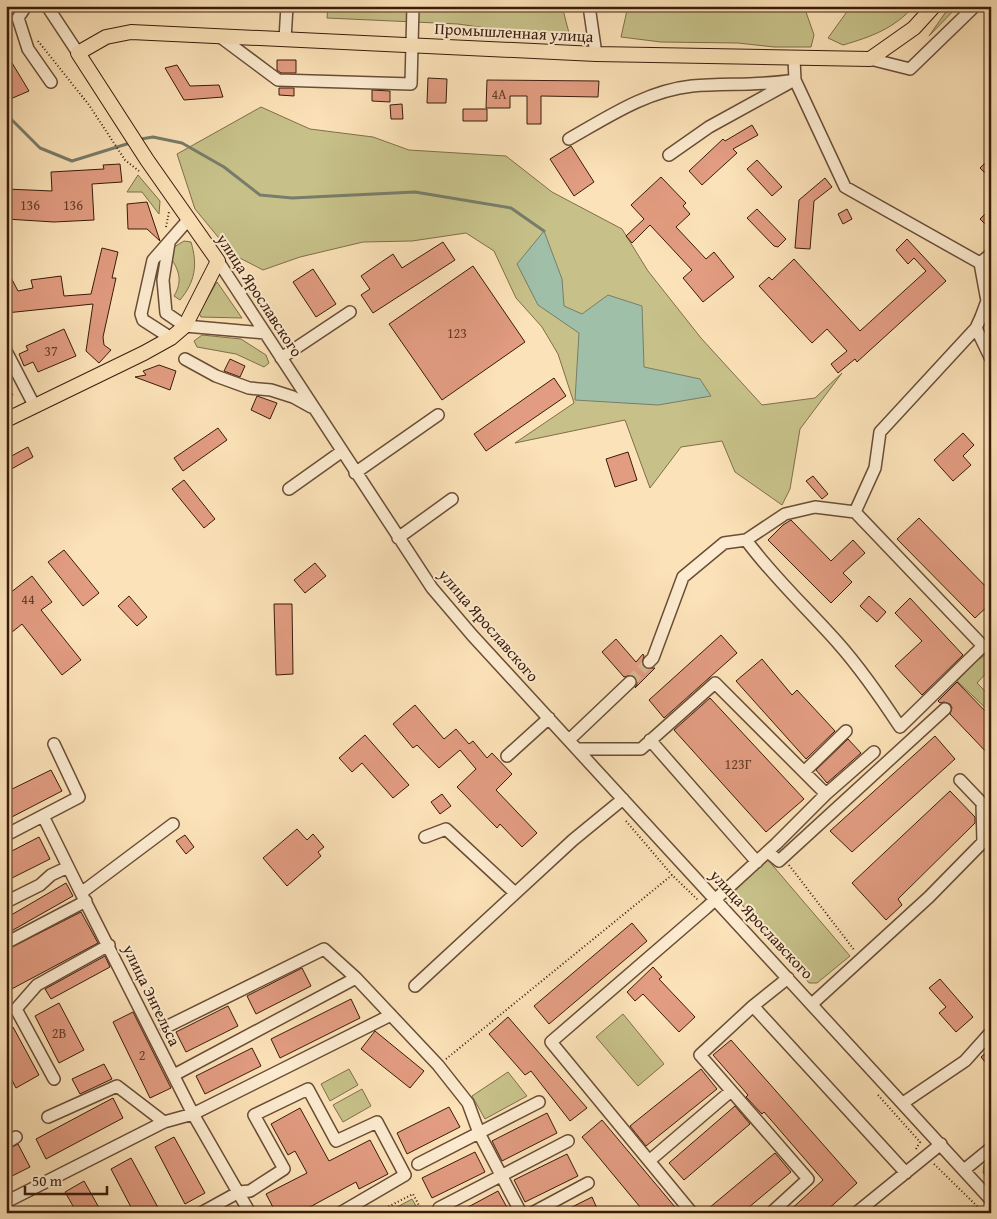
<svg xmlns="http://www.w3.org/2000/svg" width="997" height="1219" viewBox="0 0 997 1219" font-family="'Gentium Book Plus',serif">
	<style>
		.green { fill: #c7c189; stroke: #806e4a }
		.water { fill: #a0bfa9; stroke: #777d6a }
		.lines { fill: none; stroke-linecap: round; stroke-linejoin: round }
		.stream { stroke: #777d6a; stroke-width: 3 }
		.building { fill: #e29c81; stroke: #3a1b0b }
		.minor-tunnel { stroke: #d5ba95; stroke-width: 11; stroke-dasharray: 11 5.5; stroke-linecap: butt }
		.minor-casing { stroke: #6a4d36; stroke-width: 14 }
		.major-casing { stroke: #3a1b0b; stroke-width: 16 }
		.path { stroke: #3a1b0b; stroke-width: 2; stroke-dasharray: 1 2.5; stroke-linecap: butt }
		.minor { stroke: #fdecd1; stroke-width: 11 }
		.major { stroke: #fce2b8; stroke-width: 14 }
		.labels { text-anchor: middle; stroke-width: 4; stroke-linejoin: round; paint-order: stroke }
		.number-label { font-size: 14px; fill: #643b28 }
		.street-label { font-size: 16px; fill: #3a1b0b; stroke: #fdecd1 }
	</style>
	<rect width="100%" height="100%" fill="#fce2b8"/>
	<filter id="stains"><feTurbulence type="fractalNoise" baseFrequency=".004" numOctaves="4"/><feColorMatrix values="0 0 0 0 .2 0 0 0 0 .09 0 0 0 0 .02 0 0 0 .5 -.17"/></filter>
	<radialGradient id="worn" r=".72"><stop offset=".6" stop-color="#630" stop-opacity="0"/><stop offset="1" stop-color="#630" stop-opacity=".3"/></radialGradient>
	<path class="green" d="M328 6H562L569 33H522L458 24 327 18Z
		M628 6H796L806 12 814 35 811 47H774L738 43 661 42 621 37Z
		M851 6H914C895 28 871 37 843 45L828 38Z
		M950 6H958L929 36Z
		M261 107 310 129 373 137 409 150 506 156 552 192 622 229 648 271 701 338 762 405 815 398 842 373 800 429 790 489 782 505 735 472 722 441 681 447 650 488 625 420 515 443 574 403 558 354 542 327 516 298 494 251 466 233 412 241 363 242 300 257 263 270 232 254 195 209 177 154Z
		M138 175 160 201 159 214 142 192H127Z
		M184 241 191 242C198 265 195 282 180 300L174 296C182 283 180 272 172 260L174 247Z
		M217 282 242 318 201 317 199 313Z
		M202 335 241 339 266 355 269 363 264 367 236 354 197 347 194 341Z
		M991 651V668L977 683 991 697V713L957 681 978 660Z
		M768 860 850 956 817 983H809L732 893Z
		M623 1014 664 1064 638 1086 596 1037Z
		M349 1069 358 1085 330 1101 321 1084Z
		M508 1072 527 1096 485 1119 472 1096Z
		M362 1089 371 1106 343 1122 333 1105Z
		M991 1164V1181L983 1173 984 1165Z
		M412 1199 420 1213H388V1212Z"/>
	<path class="water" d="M544 231 562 279 564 306 582 314 608 295 642 306 644 367 700 379 711 396 658 405 575 400 579 333 538 305 517 264Z"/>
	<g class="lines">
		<path class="stream" d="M6 114 40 148 72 161 130 143
			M141 139 153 137 182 143 224 167 260 195 292 198 415 192 511 208 544 231"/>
	</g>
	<path class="building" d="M6 53 29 91 8 100 6 91Z
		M277 60H296V73H281L277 70Z
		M177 65 190 86 219 85 223 97 184 100 165 68Z
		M428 78 447 79 446 103H427Z
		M487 80 599 81 598 97 541 96V124H527V96H510V108H486Z
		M279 88H294V96L279 95Z
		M372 90 390 91V102L372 101Z
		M402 104 403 119H391L390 105Z
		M463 109H487V121H463Z
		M752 125 758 135 733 149 737 153 702 185 689 171 723 139 725 141Z
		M571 146 594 182 574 196 550 159Z
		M991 157V179L980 168Z
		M757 160 782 187 772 196 747 169Z
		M120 164 122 182 92 184 94 220 54 222 6 219V189L52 191 51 172 104 169 103 165Z
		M661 177 686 203 683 206 690 214 676 227 706 259 714 252 734 277 703 302 683 278 692 270 650 225 632 243 626 236 644 219 631 205Z
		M825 178 832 187 814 201 810 249 795 248 799 200Z
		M147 202 160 241 147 229H128L127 204Z
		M991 208V230L980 219Z
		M757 209 786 239 778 247 774 246 747 218Z
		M847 209 852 219 843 224 838 214Z
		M907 239 946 281 857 362 855 359 838 373 831 364 847 351 827 329 812 343 759 286 769 277 772 280 794 259 860 331 926 271 914 258 908 264 896 250Z
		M443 242 455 260 373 313 361 295 370 289 361 276 393 254 402 268Z
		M102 248 118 252 112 278H116L103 337 104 345 111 350 99 363 86 351 93 304 6 313V268L18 291 33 288 31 280 61 276 64 296 91 294Z
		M473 266 525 342 442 400 389 324Z
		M313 269 336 304 316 317 293 282Z
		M64 329 76 356 38 372 33 362 24 366 19 354 28 350 26 346Z
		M230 359 245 366 240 377 224 371Z
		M159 365 176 371 170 390 135 377 146 375 143 371Z
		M554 378 566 396 486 451 474 434Z
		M257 396 277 403 270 419 251 410Z
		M218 428 227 440 183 471 174 458Z
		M963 433 974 445 963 456 971 465 953 481 934 460Z
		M28 447 33 457 6 472V459Z
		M628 452 637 480 615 487 606 459Z
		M813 476 828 494 822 499 806 481Z
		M184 480 215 519 204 528 172 489Z
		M919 518 991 592V603L975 618 897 539Z
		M791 520 831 561 853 540 865 553 843 573 852 582 831 603 768 540 783 525Z
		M64 550 99 593 83 606 48 562Z
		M315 563 326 576 305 593 294 580Z
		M32 576 52 602 41 610 81 660 62 675 22 624 6 637V596Z
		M129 596 147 617 137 626 118 606Z
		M869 596 886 612 877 622 860 606Z
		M910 598 963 655 922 695 895 666 922 641 895 613Z
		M274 604H292L293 674 276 675Z
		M721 635 737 653 664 718 649 700Z
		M616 639 636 662 643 654 644 656 642 663 644 668H655L635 688 637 684 636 677 632 675 624 677 602 652Z
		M762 659 792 695 797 690 835 731 806 759 736 681Z
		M957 682 991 717V757L950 714 952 708 950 704 944 702 940 703 938 701Z
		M710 698 804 799 766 832 674 730Z
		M415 705 444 739 456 729 469 744 473 741 487 758 492 753 512 774 496 790 537 833 522 847 500 824 497 828 457 787 476 769 460 750 439 768 417 745 413 748 393 724Z
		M365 735 409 785 393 798 362 763 352 772 339 758Z
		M935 736 955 759 852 852 830 831Z
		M848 739 861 753 827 783 816 770Z
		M51 770 62 791 6 820V792Z
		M950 791 975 817V823L898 899 902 905 886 920 852 883Z
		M442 794 451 806 440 814 431 802Z
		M297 829 307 840 313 834 324 847 318 852 321 856 287 886 263 858Z
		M185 835 194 847 186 854 176 841Z
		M39 837 50 859 6 881V854Z
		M66 883 73 896 6 934V918Z
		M81 912 98 943 6 992V950Z
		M632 923 647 941 549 1024 534 1006Z
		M105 956 110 967 51 999 45 989Z
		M653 967 662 977 659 979 695 1017 679 1032 643 994 635 1001 627 992Z
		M302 968 311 986 256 1014 247 996Z
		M940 979 973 1017 956 1032 939 1013 946 1007 929 988Z
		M351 999 360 1018 280 1058 271 1039Z
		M59 1003 84 1050 59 1063 35 1016Z
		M228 1006 238 1026 186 1052 176 1032Z
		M133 1012 171 1088 150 1098 113 1022Z
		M508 1017 587 1108 570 1121 531 1071 525 1075 489 1034Z
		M13 1027 39 1075 16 1088 6 1069V1031Z
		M375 1031 424 1071 410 1088 361 1049Z
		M731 1040 857 1183 824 1213H787L823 1180 764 1112 762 1114 746 1097 748 1095 713 1055Z
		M252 1048 261 1066 205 1094 196 1076Z
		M991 1049V1069L981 1057Z
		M104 1064 112 1079 80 1094 72 1079Z
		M701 1069 717 1089 646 1146 630 1126Z
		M113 1098 123 1118 46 1159 36 1139Z
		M735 1106 750 1124 684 1180 669 1163Z
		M449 1107 460 1127 407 1154 397 1133Z
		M300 1108 329 1161 370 1140 388 1174 359 1189 356 1182 308 1208 311 1213H276L266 1194 307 1173 295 1151 288 1155 271 1124Z
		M547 1113 557 1133 502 1161 492 1141Z
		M602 1120 680 1213H645L582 1137Z
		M174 1137 205 1193 185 1204 155 1147Z
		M18 1144 30 1167 6 1179V1150Z
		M475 1152 485 1172 432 1198 422 1178Z
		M775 1153 791 1172 742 1213H703Z
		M567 1154 578 1176 525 1202 514 1180Z
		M131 1158 161 1213H134L111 1169Z
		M84 1181 102 1213H77L65 1192Z
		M498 1191 510 1213H457Z
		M592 1197 599 1213H560Z"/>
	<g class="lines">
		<path class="minor-tunnel" d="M630 682 649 662"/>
		<defs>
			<path id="minor" d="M26 6 18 18 28 49 51 82
				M47 6 78 53
				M589 6 596 54
				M219 36 278 80 411 84 413 6
				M285 39 287 6
				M870 59 910 69 975 6
				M569 139C608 117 646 91 692 86 726 83 761 86 795 80
				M669 155 709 127 789 83
				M169 243 163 280 166 313 185 326 265 333
				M218 261 432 588 472 635 991 1200
				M980 263 991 254
				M976 328 991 359
				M171 338 143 320 141 314 153 260 188 220
				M6 351 34 405
				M281 358 350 312
				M185 359 216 376 249 388 271 390 293 397 311 407
				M355 473 438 415
				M289 489 341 452
				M398 538 452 499
				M746 540C774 578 807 608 838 643 861 669 881 698 900 727L983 646 855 512
				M649 662 653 658 683 577 724 543 746 540 785 514 815 507 855 512 875 468 880 432 976 328 981 317 987 301 980 263 845 187 795 80 794 59
				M569 740 630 682
				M650 740 757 862
				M577 749H641L715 683 826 794
				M507 756 549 718
				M804 772 846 731
				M43 816 81 893
				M173 824 81 893 193 1114 250 1213
				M6 835 79 797 54 744
				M425 837 446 829 515 893
				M768 852 779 861 945 709
				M6 902 40 885 51 875 68 867
				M6 943 86 901
				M788 978 753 1006 906 1173
				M415 986 573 840 623 799
				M812 1004 929 897 983 842 982 803 960 780
				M753 1006 700 1055 808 1179 771 1213
				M166 1027 324 949 356 978 438 1065 468 1103 479 1133 521 1213
				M174 1075 356 978
				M54 1079 16 1009 37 985 109 945
				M903 1103 965 1061 991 1032
				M48 1117 117 1086 164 1122
				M6 1143 16 1137
				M649 1161 731 1091
				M418 1164 539 1102
				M964 1170 991 1148
				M6 1202 164 1122 193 1114 391 1015
				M439 1208 568 1141
				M201 1213 239 1192 250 1191 284 1169 254 1115 308 1089 336 1141 377 1122 405 1175 340 1213
				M532 1213 588 1183
				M692 1213 551 1042 706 908 776 844 826 794 874 752
				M856 1213 941 1144"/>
			<path id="major" d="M6 420 144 353 171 338 185 326 218 261 147 160 78 53 106 37 131 32 596 54 870 59 914 28 934 6"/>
		</defs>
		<use href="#minor" class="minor-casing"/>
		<use href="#major" class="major-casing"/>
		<path class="path" d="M38 41 89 105 125 160 139 171
			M166 227 169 212
			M6 398 15 393
			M626 821 672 875 699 901
			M789 865 855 951
			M446 1059 672 875
			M878 1095 920 1142 916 1149
			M934 1164 984 1213
			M376 1213 413 1194 423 1213"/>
		<use href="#minor" class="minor"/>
		<use href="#major" class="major"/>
	</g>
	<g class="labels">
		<g class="number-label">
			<text x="499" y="99">4А</text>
			<text x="30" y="210">136</text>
			<text x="73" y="210">136</text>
			<text x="457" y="338">123</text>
			<text x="51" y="356">37</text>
			<text x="28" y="604">44</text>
			<text x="738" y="769">123Г</text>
			<text x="59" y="1038">2В</text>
			<text x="142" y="1060">2</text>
		</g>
		<g class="street-label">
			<text transform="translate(514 32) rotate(3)" y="6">Промышленная улица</text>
			<text transform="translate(260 295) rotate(57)" y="6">улица Ярославского</text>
			<text transform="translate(489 625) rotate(49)" y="6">улица Ярославского</text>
			<text transform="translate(762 924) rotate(47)" y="6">улица Ярославского</text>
			<text transform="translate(152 995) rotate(64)" y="6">улица Энгельса</text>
		</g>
	</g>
	<rect width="997" height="1219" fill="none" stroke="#fce2b8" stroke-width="25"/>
	<rect x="8" y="8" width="982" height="1204" fill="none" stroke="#3a1b0b" stroke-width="2.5"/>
	<rect x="12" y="12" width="972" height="1194" fill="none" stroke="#3a1b0b"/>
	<path d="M25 1186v8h82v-8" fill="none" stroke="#3a1b0b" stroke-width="2.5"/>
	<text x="32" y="1186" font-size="15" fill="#3a1b0b" stroke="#fdecd1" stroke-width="4" paint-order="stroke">50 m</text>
	<rect width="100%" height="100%" filter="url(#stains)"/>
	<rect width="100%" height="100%" fill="url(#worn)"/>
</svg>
